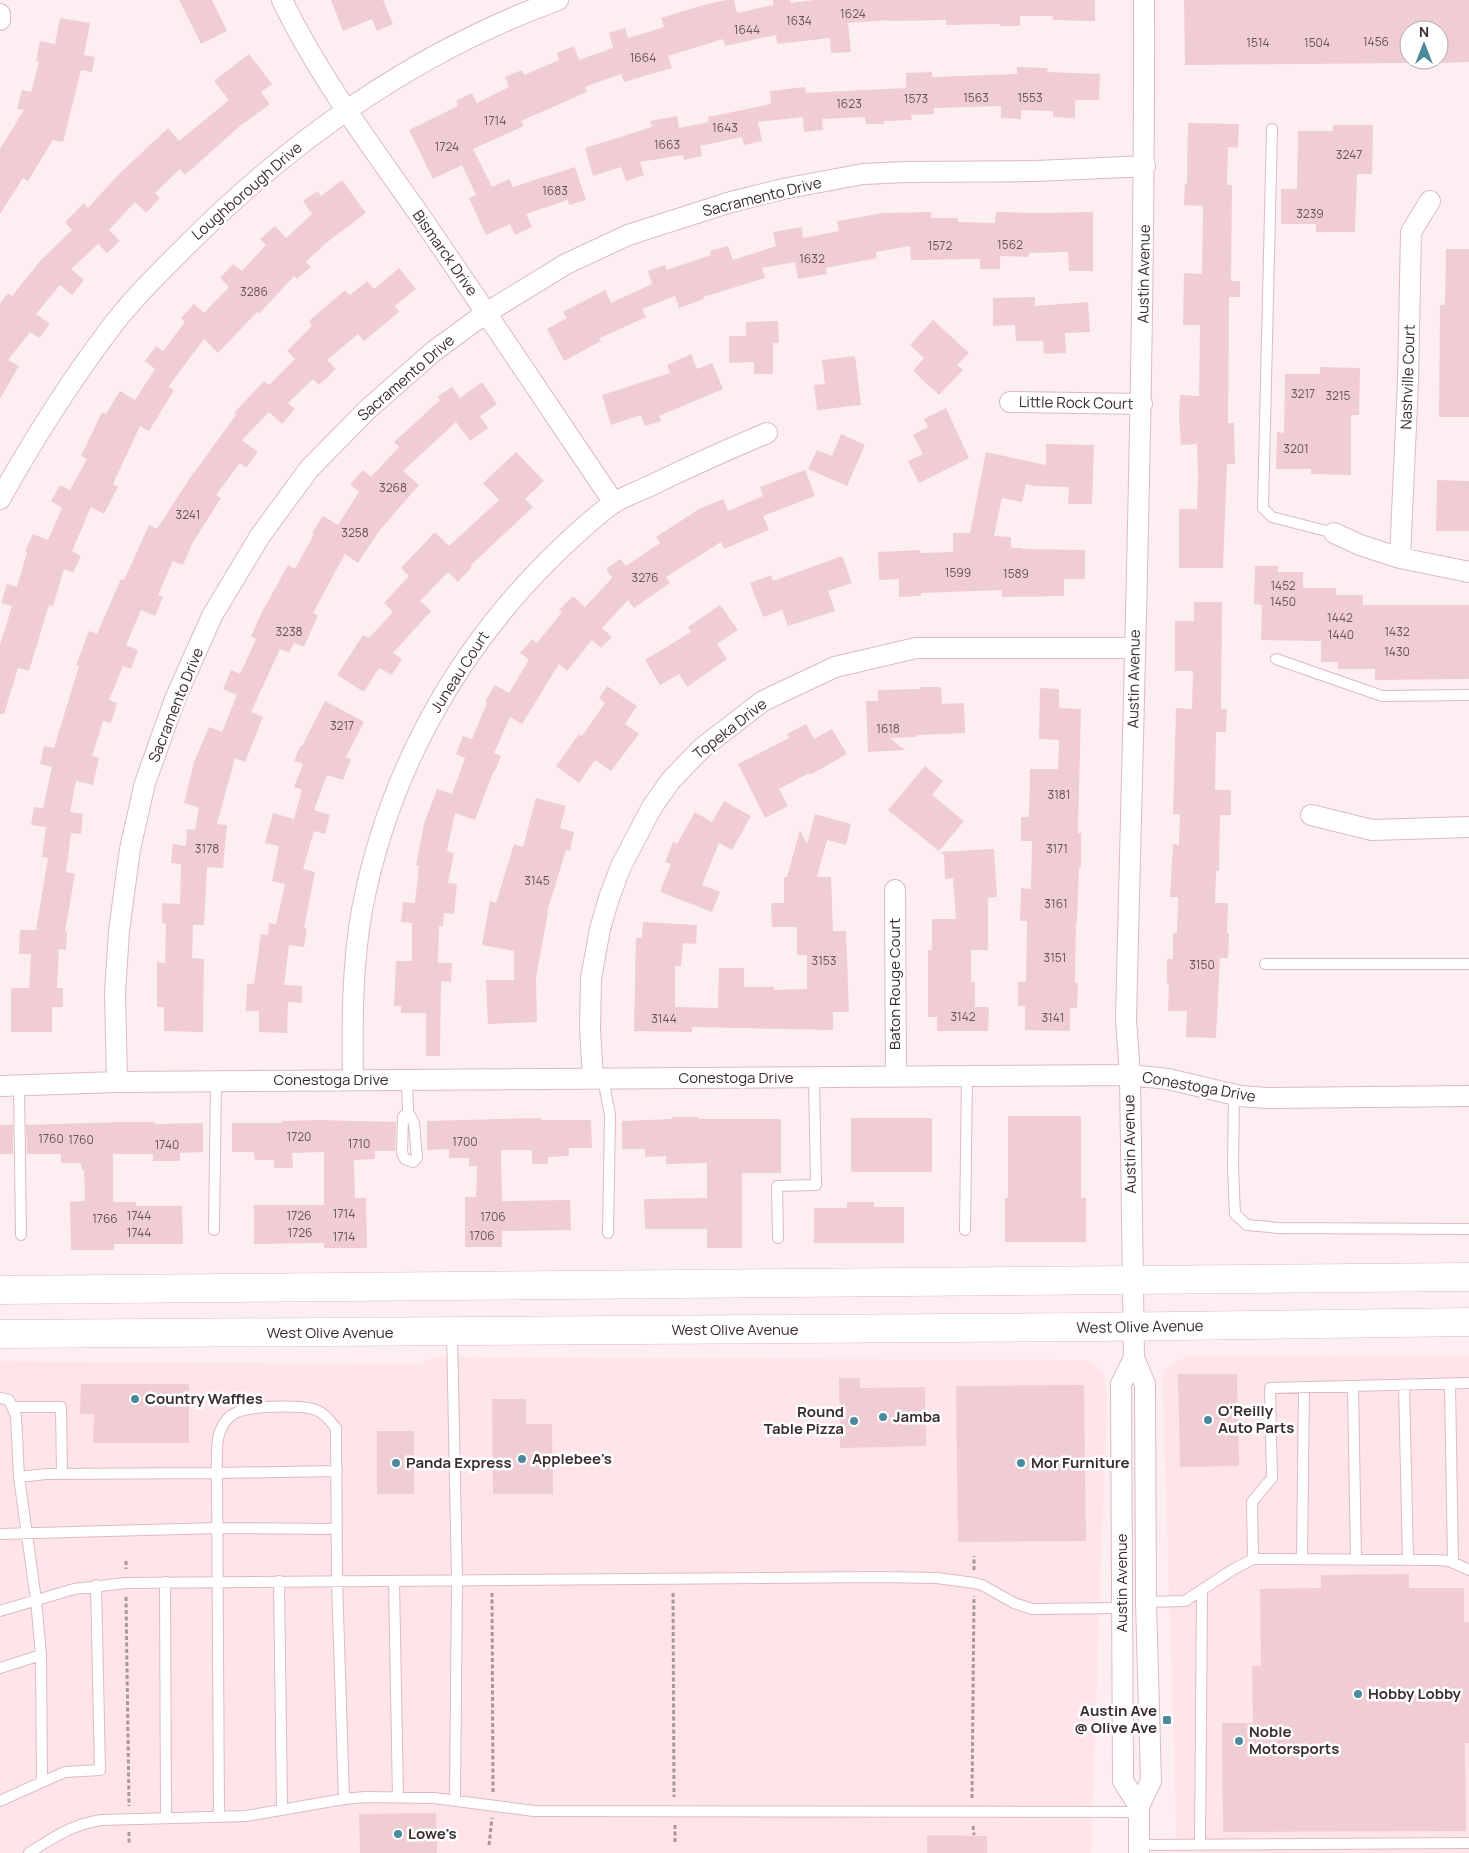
<svg xmlns="http://www.w3.org/2000/svg" width="1469" height="1853" viewBox="0 0 1469 1853" font-family="Manrope,sans-serif">
	<style>
		.built { fill: #ffe5e9 }
		.building { fill: #efcdd3 }
		.lines { fill: none; stroke-linecap: round; stroke-linejoin: round }
		.lane-casing { stroke: #dcbbc1; stroke-width: 12 }
		.street-casing { stroke: #dcbbc1; stroke-width: 22 }
		.secondary-casing { stroke: #dcbbc1; stroke-width: 29 }
		.path { stroke: #a6989b; stroke-width: 3; stroke-dasharray: 4 2.5; stroke-linecap: butt }
		.lane { stroke: #fff; stroke-width: 10 }
		.street { stroke: #fff; stroke-width: 20 }
		.secondary { stroke: #fff; stroke-width: 28 }
		.poi-dot { fill: #498b9c; stroke: #fff; stroke-width: 2 }
		.labels { text-anchor: middle; stroke-width: 5; stroke-linejoin: round; paint-order: stroke }
		.number-label { font-size: 12px; fill: #675559 }
		.street-label { font-size: 15px; fill: #3a2d30; stroke: #fff }
		.poi-label { font-size: 15px; font-weight: bold; fill: #3a2d30; stroke: #fff; text-anchor: start }
	</style>
	<rect width="100%" height="100%" fill="#fdeff1"/>
	<path class="built" d="M1469 1355V1853H1177L1162 1371 1187 1356Z
		M436 1357 1084 1360 1103 1371 1107 1395 1091 1853H0V1361L417 1364Z"/>
	<path class="building" d="M179 0H212L227 31 201 44Z
		M331 0H383L393 24 377 31 372 19 343 31Z
		M727 0H734L737 13 773 5V0H790L791 3 814 0H1095V21L1053 20V16H1020V26H1000V24L946 25V20L889 21V20L848 23 851 52 831 53 830 38 777 44 776 35 725 46 723 39 668 56 672 68 624 82 621 74 585 87 587 92 521 121 524 126 473 149 492 187 509 179 513 187 575 167 586 200 569 205 568 200 526 214 532 227 515 235 510 224 486 235 469 198 476 195 462 165 433 179 409 130 458 106 456 101 472 93 477 103 509 87 505 77 522 70 524 75 559 60 557 53 574 46 579 60 613 48 609 33 625 28 628 38 664 27 661 18 707 4Z
		M1184 0H1469V62L1439 63V30H1409V63L1185 65Z
		M60 18 90 23 84 55 95 57 92 72 81 70 63 142 53 140 28 181 23 178 0 214V149L24 110 17 109 22 90 31 92 39 62 36 61 40 41 55 44Z
		M249 54 272 84 261 92 270 104 240 126 185 175 180 169 155 193 160 198 146 213 135 202 109 230 120 241 107 253 98 244 71 269 84 280 72 295 60 285 36 314 50 324 39 338 30 332 8 360 19 366 0 399V304L8 293 12 296 41 260 72 230 65 222 84 203 88 208 118 175 168 128 179 141 229 100 214 81Z
		M1017 67 1048 68 1047 72 1100 74 1099 100H1075V118L1053 117V111L1021 110V119L1001 118V106L934 108V114L911 115 912 120 884 121V124H866L865 117 822 119 823 130 804 132 803 117 758 122 762 141 744 145 742 137 700 146 702 156 684 160 683 155 640 162 644 175 626 181 621 167 593 176 585 148 652 127 650 121 677 116 679 128 709 122 708 117 771 104 770 91 805 87 806 93 906 88V73L932 72V77L1017 74Z
		M1188 123 1239 124 1238 148 1228 147 1227 185H1232L1231 281H1240V297H1229L1228 423H1234L1235 464H1227L1223 568H1179V509H1197L1198 474 1197 444 1181 445 1179 417 1180 395 1199 396 1200 325H1183L1184 273 1202 274 1203 206 1184 205 1185 184H1187Z
		M1333 125H1373L1372 174H1357L1355 232H1316V224H1281V189H1297L1298 131H1333Z
		M342 180 366 213 326 243 306 262 311 267 297 279 294 276 259 314 257 312 218 353 204 339 168 387 174 390 149 431 140 426 113 484 118 487 104 514 91 507 72 551 81 556 73 573 64 569 53 606 49 605 29 671 18 668 4 714H0V645L12 606 1 603 7 584 17 587 27 552 25 551 33 534 48 540 62 508 51 501 60 485 70 490 87 459 81 456 102 412 106 414 120 391 135 400 155 369 145 361 156 346 163 351 185 322 181 318 194 304 204 313 229 287 220 278 233 264 242 271 266 245 260 239 275 226 286 238 312 214 303 201 318 191 321 196Z
		M931 212V218H958V222L995 223 996 212 1039 213 1093 212V271H1069L1068 252 1029 253V257L1000 256V269H980V259L911 260 910 246 876 252 877 258 826 268 827 274 798 279 795 262 762 268 765 278 703 297 704 299 679 308 675 296 642 309 646 317 600 338 601 341 564 361 547 329 567 318 563 312 605 290 611 303 652 284 648 271 665 265 667 270 711 255 710 251 728 246 733 260 776 246 773 232 802 227 803 238 839 231 837 221 883 213Z
		M1446 249H1469V417H1439L1440 305H1445Z
		M399 268 416 289 395 306 399 312 364 341 358 334 327 360 336 369 319 385 313 379 288 403 295 409 282 424 269 412 242 440 258 452 246 468 240 463 216 495 221 498 192 544 183 565 173 561 158 595 163 597 155 616 141 610 126 645 138 650 131 669 123 666 109 700 117 703 111 723 103 721 92 756 99 758 93 785 76 781 70 812 83 814 81 834 71 833 66 872 75 874 65 931 67 932 66 950 59 949 57 988H63V1007H52V1032H11V988H29L31 954H19L20 930H36L48 858 42 857 46 827 31 825 34 807 43 808 52 767 40 764 44 746 54 748 79 666 76 665 89 631 97 634 121 579 124 580 149 525 157 529 190 478 236 415 234 413 264 381 269 385 295 359 287 351 312 326 309 321 345 290 350 295 367 281 374 289Z
		M1035 297V306L1088 302 1090 332 1065 333 1066 353 1044 354 1043 341H1016L1015 325 993 326V298Z
		M933 320 969 353 957 365 963 370 939 395 913 371 924 358 910 345Z
		M778 321 779 343H773V374H754V362L729 363V336H746V322Z
		M691 354 697 369 712 363 723 389 659 416 661 421 645 426 641 415 611 425 602 395 670 373 667 365Z
		M855 356 861 405 817 410 814 385 825 384 822 360Z
		M1320 367 1360 368 1359 415H1351V475L1311 474V469H1276L1277 432 1284 433 1285 374H1320Z
		M482 382 497 404 480 416 488 428 470 441 456 422 403 471 419 485 379 531 358 563 345 554 313 613 318 615 304 647 294 643 289 653 280 649 251 712 263 717 245 762 235 758 217 824 227 825 223 868 207 867 204 925H193L192 958 204 959 203 1032 164 1031V1007H157V962L165 963 166 924 162 923V903L180 904 181 864 171 863 173 844 186 846 187 829 195 830 199 808 184 803 194 762 209 727 222 732 237 695 223 689 231 670 240 674 256 639 251 636 262 612 288 565 295 569 314 534 312 533 323 516 338 525 359 492 350 484 363 470 371 477 399 447 394 442 440 400 437 397 452 387 460 398Z
		M946 408 969 458 919 483 908 461 923 454 913 435 928 427 924 419Z
		M841 434 865 445 847 486 808 469 817 450 832 456Z
		M1046 444 1094 445 1092 504H1068L1069 487 1035 486 1026 484 1022 502 1002 498 994 536 1011 537V548H1022V549L1085 550V579H1064V596L1002 597V590L921 593V596L899 597V579L879 580 878 552 920 550V553L953 552V533H970L986 452 1046 465Z
		M516 452 544 481 525 499 533 507 470 566 472 567 458 582 448 572 420 601 431 611 393 653 402 659 392 675 379 668 364 692 337 675 363 635 369 638 393 612 384 603 409 576 401 568 435 532 449 546 499 500 483 483Z
		M805 470 815 496 763 516 769 530 724 549 721 542 666 577 670 583 634 608 628 600 602 628 612 637 601 648 592 640 567 671 559 664 522 724 510 717 494 753 501 756 495 771 494 770 475 820 455 813 447 851 454 853 448 883 457 884 454 914 444 913 443 926H439L438 963H452L451 982 441 981 440 1056H426V1013H401V1006H394L396 961H412V923L401 922 403 902 415 903 419 866 416 865 424 824 437 789 452 794 465 758 456 754 463 736 472 739 487 703 485 702 495 685 509 693 529 660 520 653 532 639 537 643 562 612 559 610 573 596 585 607 612 578 606 569 620 559 626 566 660 543 656 537 699 509 723 499 728 511 763 496 760 487Z
		M1437 480 1469 481V531H1436Z
		M842 556 852 583 828 591 835 611 788 626 782 610 763 617 750 583 771 575 773 581Z
		M1255 566H1278V572H1303V588H1336V595H1363V605H1469V679L1375 680V669H1338V662H1321V641L1261 640 1262 605 1254 604Z
		M1194 602H1222L1221 709H1227L1226 732H1216L1215 790H1231V815H1220L1219 871H1216L1215 903H1228L1227 933H1229L1228 958H1220L1216 1038 1186 1037 1187 1011H1168L1169 983H1167V959H1173V933H1177L1178 897H1170L1173 844 1179 845 1180 814H1173L1176 708 1192 709 1193 671H1175V621H1194Z
		M720 605 738 630 717 644 727 659 687 687 679 674 660 685 645 660 691 632 688 627Z
		M607 686 637 706 625 724 639 734 611 771 595 760 579 783 556 766 579 734 582 736 605 703 599 698Z
		M921 687H941L942 704 964 703 965 733 917 735V737L890 738 905 750 868 752 866 701H878V690L921 689Z
		M1040 688 1059 689V708L1081 709 1078 833H1081V868H1079L1077 922H1076L1075 983H1078L1077 1008H1070V1031L1025 1030V1006H1018V982H1026L1027 921H1020L1021 888 1031 889 1032 841H1021V817H1029L1030 769H1058L1059 740 1039 739Z
		M325 701 364 722 346 757 351 759 343 780 327 775 314 810 330 815 325 834 314 831 303 869 315 872 304 928 307 929 304 947 289 945 284 985 302 986V1003L288 1002 287 1033 259 1032V1011H246L247 984H254L261 934 268 935 269 923 276 924 285 884 272 881 279 846 265 843 273 813 294 819 302 790 294 787 303 764 294 761 301 745 302 746Z
		M806 724 814 739 832 729 847 754 810 775 809 773 779 789 788 806 765 818 738 764 789 738 787 734Z
		M925 766 943 781 932 795 964 821 939 851 888 810Z
		M536 798 566 806 560 828 574 832 570 851 566 850 547 912 548 913 536 977 537 1022 488 1024 486 980H514V951L482 945 490 901 496 903 514 844 523 847Z
		M724 801 751 816 732 850 719 843 702 885 720 892 712 912 660 892 671 864 665 862 673 842 677 844 695 812 712 822Z
		M815 814 851 824 846 845 827 840 817 877H831L833 931H846L849 1012H833V1030L692 1027V1032L634 1031 636 938H642L643 922 697 925 696 944 683 943 681 966H675V1007L718 1008 719 968H744V987H774V990L807 989V955H797V927H772L771 903H784V877H787L800 830 807 844Z
		M994 849 997 897 988 898V950H971V982H975V1007H989L988 1031H937V1017H928V950H932V919H956L953 878 945 879 944 855 940 852Z
		M1008 1116H1081V1198H1086V1242H1005V1198H1008Z
		M672 1117H698V1119H781V1173H742V1248H707V1229H645L644 1199 707 1198V1163L666 1164V1156L645 1157V1149H622V1121L672 1119Z
		M541 1118V1120H591L592 1148H569V1156L548 1157V1164H532V1150H501L502 1201 570 1200 571 1230 502 1231V1247H465V1197H476L477 1166H469V1158H449V1149L427 1150V1121Z
		M851 1118H932V1172H851Z
		M318 1120 396 1122 395 1151H375V1159L354 1160 355 1198H366L367 1248H324V1243L254 1244V1205H324V1152L292 1153 293 1168H274V1160H255L254 1152H232V1123H282V1121Z
		M124 1122H155V1124L203 1123V1152L180 1153V1161H153V1154H113V1202H136V1206H182L183 1244H114V1250H71L70 1202 85 1201 84 1170H82L81 1163H61V1154H27L26 1125Z
		M0 1125H13V1154H0Z
		M847 1202H874V1207H904V1243H814V1208H847Z
		M1178 1374H1237L1239 1466 1180 1467Z
		M839 1378H860V1388L925 1387 926 1446 840 1448Z
		M81 1384H189V1443H93L94 1414H80Z
		M1084 1385 1086 1541 958 1542 956 1386Z
		M492 1399H526V1424H552L553 1494H493Z
		M377 1431H414V1494H377Z
		M1409 1574V1588H1464V1622H1469V1743H1465L1466 1831 1223 1832 1222 1723H1253L1252 1666H1261L1260 1589 1321 1588V1575Z
		M436 1813 437 1853H360L359 1814Z
		M927 1835 987 1836V1853H927Z"/>
	<g class="lines">
		<defs>
			<path id="lane" d="M1272 129 1263 508 1272 517 1334 533
				M1276 659 1382 696 1469 695
				M1265 964H1469
				M407 1079 408 1112 414 1123 417 1158 413 1162 405 1159 402 1153 403 1117 408 1112
				M603 1079 610 1115 608 1233
				M19 1086 21 1235
				M1234 1094 1233 1167 1235 1214 1247 1225 1279 1228 1469 1229
				M214 1230 216 1081
				M965 1230 967 1076
				M778 1238 777 1186 816 1185 814 1078
				M452 1332 457 1580 455 1800
				M1450 1384 1453 1563
				M1404 1385 1408 1560
				M1353 1386 1356 1560
				M0 1398 9 1400 16 1416 19 1477
				M12 1407H61L62 1474
				M337 1471 217 1473C217 1459 215 1440 222 1427 223 1423 229 1417 232 1415 245 1405 297 1405 313 1409 324 1412 329 1420 336 1428L337 1581 344 1799
				M0 1534 217 1528 337 1529
				M1253 1559 1252 1502 1272 1478 1270 1388 1469 1383
				M1302 1559 1304 1387
				M279 1581 282 1810
				M394 1581 398 1797
				M165 1582 166 1818
				M1146 1602 1185 1601 1232 1570 1253 1559 1435 1560 1450 1561 1469 1570
				M0 1611 74 1589 126 1583 880 1577 937 1578 974 1583 982 1585 1014 1603 1032 1609 1122 1608
				M0 1668 41 1655
				M42 1782 65 1772 100 1770 96 1585
				M0 1801 42 1782 41 1655 36 1600 19 1477 46 1474 217 1473 219 1817
				M1139 1845 1469 1843
				M1200 1845 1202 1591
				M29 1853C54 1837 71 1825 101 1820L246 1816 344 1799 365 1797 434 1798 534 1811 1139 1812"/>
			<path id="street" d="M282 0C319 77 372 147 421 217 486 312 550 408 614 503
				M0 14V20
				M1010 402 1142 404
				M0 499C32 442 67 386 106 334 129 302 158 274 186 246 291 140 417 51 558 0
				M1334 533 1360 545 1400 558 1469 572
				M1400 558 1408 381 1411 232 1430 201
				M1311 815 1372 830 1469 827
				M895 890 896 1077
				M593 1079 590 1029 591 978 600 929 609 898 621 866 652 807 671 780 702 748 763 701 835 667 916 648H1135
				M353 1080C352 1023 352 966 362 910 387 778 452 657 547 562 567 542 589 521 612 504 624 496 640 491 654 484 691 466 729 449 767 433
				M117 1082 115 992 119 931 130 849 145 783 175 699 212 616 260 536 309 469 368 409 434 351 486 313 566 264 628 235 731 202 783 189 863 174 907 172 1037 171 1145 166
				M0 1086 117 1082 1130 1075 1168 1079 1240 1096 1267 1098 1469 1096
				M1134 1358 1121 1384 1123 1781 1139 1806
				M1139 1853V1806L1151 1781 1146 1602 1145 1384 1134 1358 1130 1075 1126 1020C1134 680 1145 340 1144 0"/>
			<path id="secondary" d="M0 1290 1469 1277
				M0 1334 1097 1327 1469 1322"/>
		</defs>
		<use href="#lane" class="lane-casing"/>
		<use href="#street" class="street-casing"/>
		<use href="#secondary" class="secondary-casing"/>
		<path class="path" d="M126 1561V1569
			M974 1570V1556
			M492 1593 493 1792
			M673 1593 674 1797
			M126 1597 129 1806
			M972 1798 974 1596
			M675 1825V1844
			M973 1826 974 1835
			M129 1832V1844
			M489 1845 492 1818"/>
		<use href="#lane" class="lane"/>
		<use href="#street" class="street"/>
		<use href="#secondary" class="secondary"/>
	</g>
	<g class="poi-dot">
		<circle cx="135" cy="1399" r="5"/>
		<circle cx="883" cy="1417" r="5"/>
		<circle cx="1208" cy="1420" r="5"/>
		<circle cx="854" cy="1421" r="5"/>
		<circle cx="522" cy="1459" r="5"/>
		<circle cx="396" cy="1463" r="5"/>
		<circle cx="1021" cy="1463" r="5"/>
		<circle cx="1358" cy="1694" r="5"/>
		<rect x="1162" y="1715" width="10" height="10" rx="2.5"/>
		<circle cx="1239" cy="1741" r="5"/>
		<circle cx="398" cy="1834" r="5"/>
	</g>
	<g class="labels">
		<g class="number-label">
			<text x="853" y="18">1624</text>
			<text x="799" y="25">1634</text>
			<text x="747" y="34">1644</text>
			<text x="1376" y="46">1456</text>
			<text x="1258" y="47">1514</text>
			<text x="1317" y="47">1504</text>
			<text x="643" y="62">1664</text>
			<text x="976" y="102">1563</text>
			<text x="1030" y="102">1553</text>
			<text x="916" y="103">1573</text>
			<text x="849" y="108">1623</text>
			<text x="495" y="125">1714</text>
			<text x="725" y="132">1643</text>
			<text x="667" y="149">1663</text>
			<text x="447" y="151">1724</text>
			<text x="1349" y="159">3247</text>
			<text x="555" y="195">1683</text>
			<text x="1310" y="218">3239</text>
			<text x="1010" y="249">1562</text>
			<text x="940" y="250">1572</text>
			<text x="812" y="263">1632</text>
			<text x="254" y="296">3286</text>
			<text x="1303" y="398">3217</text>
			<text x="1338" y="400">3215</text>
			<text x="1296" y="453">3201</text>
			<text x="393" y="492">3268</text>
			<text x="188" y="519">3241</text>
			<text x="355" y="537">3258</text>
			<text x="958" y="577">1599</text>
			<text x="1016" y="578">1589</text>
			<text x="645" y="582">3276</text>
			<text x="1283" y="590">1452</text>
			<text x="1283" y="606">1450</text>
			<text x="1340" y="622">1442</text>
			<text x="289" y="636">3238</text>
			<text x="1397" y="636">1432</text>
			<text x="1341" y="639">1440</text>
			<text x="1397" y="656">1430</text>
			<text x="342" y="730">3217</text>
			<text x="888" y="733">1618</text>
			<text x="1059" y="799">3181</text>
			<text x="207" y="853">3178</text>
			<text x="1057" y="853">3171</text>
			<text x="537" y="885">3145</text>
			<text x="1056" y="908">3161</text>
			<text x="1055" y="962">3151</text>
			<text x="824" y="965">3153</text>
			<text x="1202" y="969">3150</text>
			<text x="963" y="1021">3142</text>
			<text x="1053" y="1022">3141</text>
			<text x="664" y="1023">3144</text>
			<text x="299" y="1141">1720</text>
			<text x="51" y="1143">1760</text>
			<text x="81" y="1144">1760</text>
			<text x="465" y="1146">1700</text>
			<text x="359" y="1148">1710</text>
			<text x="167" y="1149">1740</text>
			<text x="344" y="1218">1714</text>
			<text x="139" y="1220">1744</text>
			<text x="299" y="1220">1726</text>
			<text x="493" y="1221">1706</text>
			<text x="105" y="1223">1766</text>
			<text x="139" y="1237">1744</text>
			<text x="300" y="1237">1726</text>
			<text x="482" y="1240">1706</text>
			<text x="344" y="1241">1714</text>
		</g>
		<g class="street-label">
			<text transform="translate(247 191) rotate(-41)" y="5">Loughborough Drive</text>
			<text transform="translate(762 197) rotate(-14)" y="5">Sacramento Drive</text>
			<text transform="translate(445 253) rotate(55)" y="5">Bismarck Drive</text>
			<text transform="translate(1144 274) rotate(-89)" y="5">Austin Avenue</text>
			<text transform="translate(1408 377) rotate(-88)" y="5">Nashville Court</text>
			<text transform="translate(406 378) rotate(-41)" y="5">Sacramento Drive</text>
			<text transform="translate(1076 403) rotate(1)" y="5">Little Rock Court</text>
			<text transform="translate(460 672) rotate(-57)" y="5">Juneau Court</text>
			<text transform="translate(1134 679) rotate(-89)" y="5">Austin Avenue</text>
			<text transform="translate(176 705) rotate(-68)" y="5">Sacramento Drive</text>
			<text transform="translate(730 729) rotate(-38)" y="5">Topeka Drive</text>
			<text transform="translate(895 984) rotate(-90)" y="5">Baton Rouge Court</text>
			<text x="736" y="1083">Conestoga Drive</text>
			<text x="331" y="1085">Conestoga Drive</text>
			<text transform="translate(1199 1087) rotate(10)" y="5">Conestoga Drive</text>
			<text transform="translate(1130 1144) rotate(-91)" y="5">Austin Avenue</text>
			<text transform="translate(1140 1327) rotate(-1)" y="5">West Olive Avenue</text>
			<text x="735" y="1335">West Olive Avenue</text>
			<text x="330" y="1338">West Olive Avenue</text>
			<text transform="translate(1122 1583) rotate(-90)" y="5">Austin Avenue</text>
		</g>
		<g class="poi-label">
			<text x="145" y="1404">Country Waffles</text>
			<text x="1218" y="1416">O'Reilly<tspan x="1218" dy="17">Auto Parts</tspan></text>
			<text x="844" y="1417" text-anchor="end">Round<tspan x="844" dy="17">Table Pizza</tspan></text>
			<text x="893" y="1422">Jamba</text>
			<text x="532" y="1464">Applebee's</text>
			<text x="406" y="1468">Panda Express</text>
			<text x="1031" y="1468">Mor Furniture</text>
			<text x="1368" y="1699">Hobby Lobby</text>
			<text x="1157" y="1716" text-anchor="end">Austin Ave<tspan x="1157" dy="17">@ Olive Ave</tspan></text>
			<text x="1249" y="1737">Noble<tspan x="1249" dy="17">Motorsports</tspan></text>
			<text x="408" y="1839">Lowe's</text>
		</g>
	</g>
	<g transform="translate(1424 45)"><circle r="24" fill="#ffffff" stroke="#b0abac"/>
	<path d="M0-4L9 19L0 12L-9 19Z" fill="#498b9c"/>
	<text y="-8" font-size="14" font-weight="bold" text-anchor="middle" fill="#3a2d30">N</text>
	</g>
</svg>
